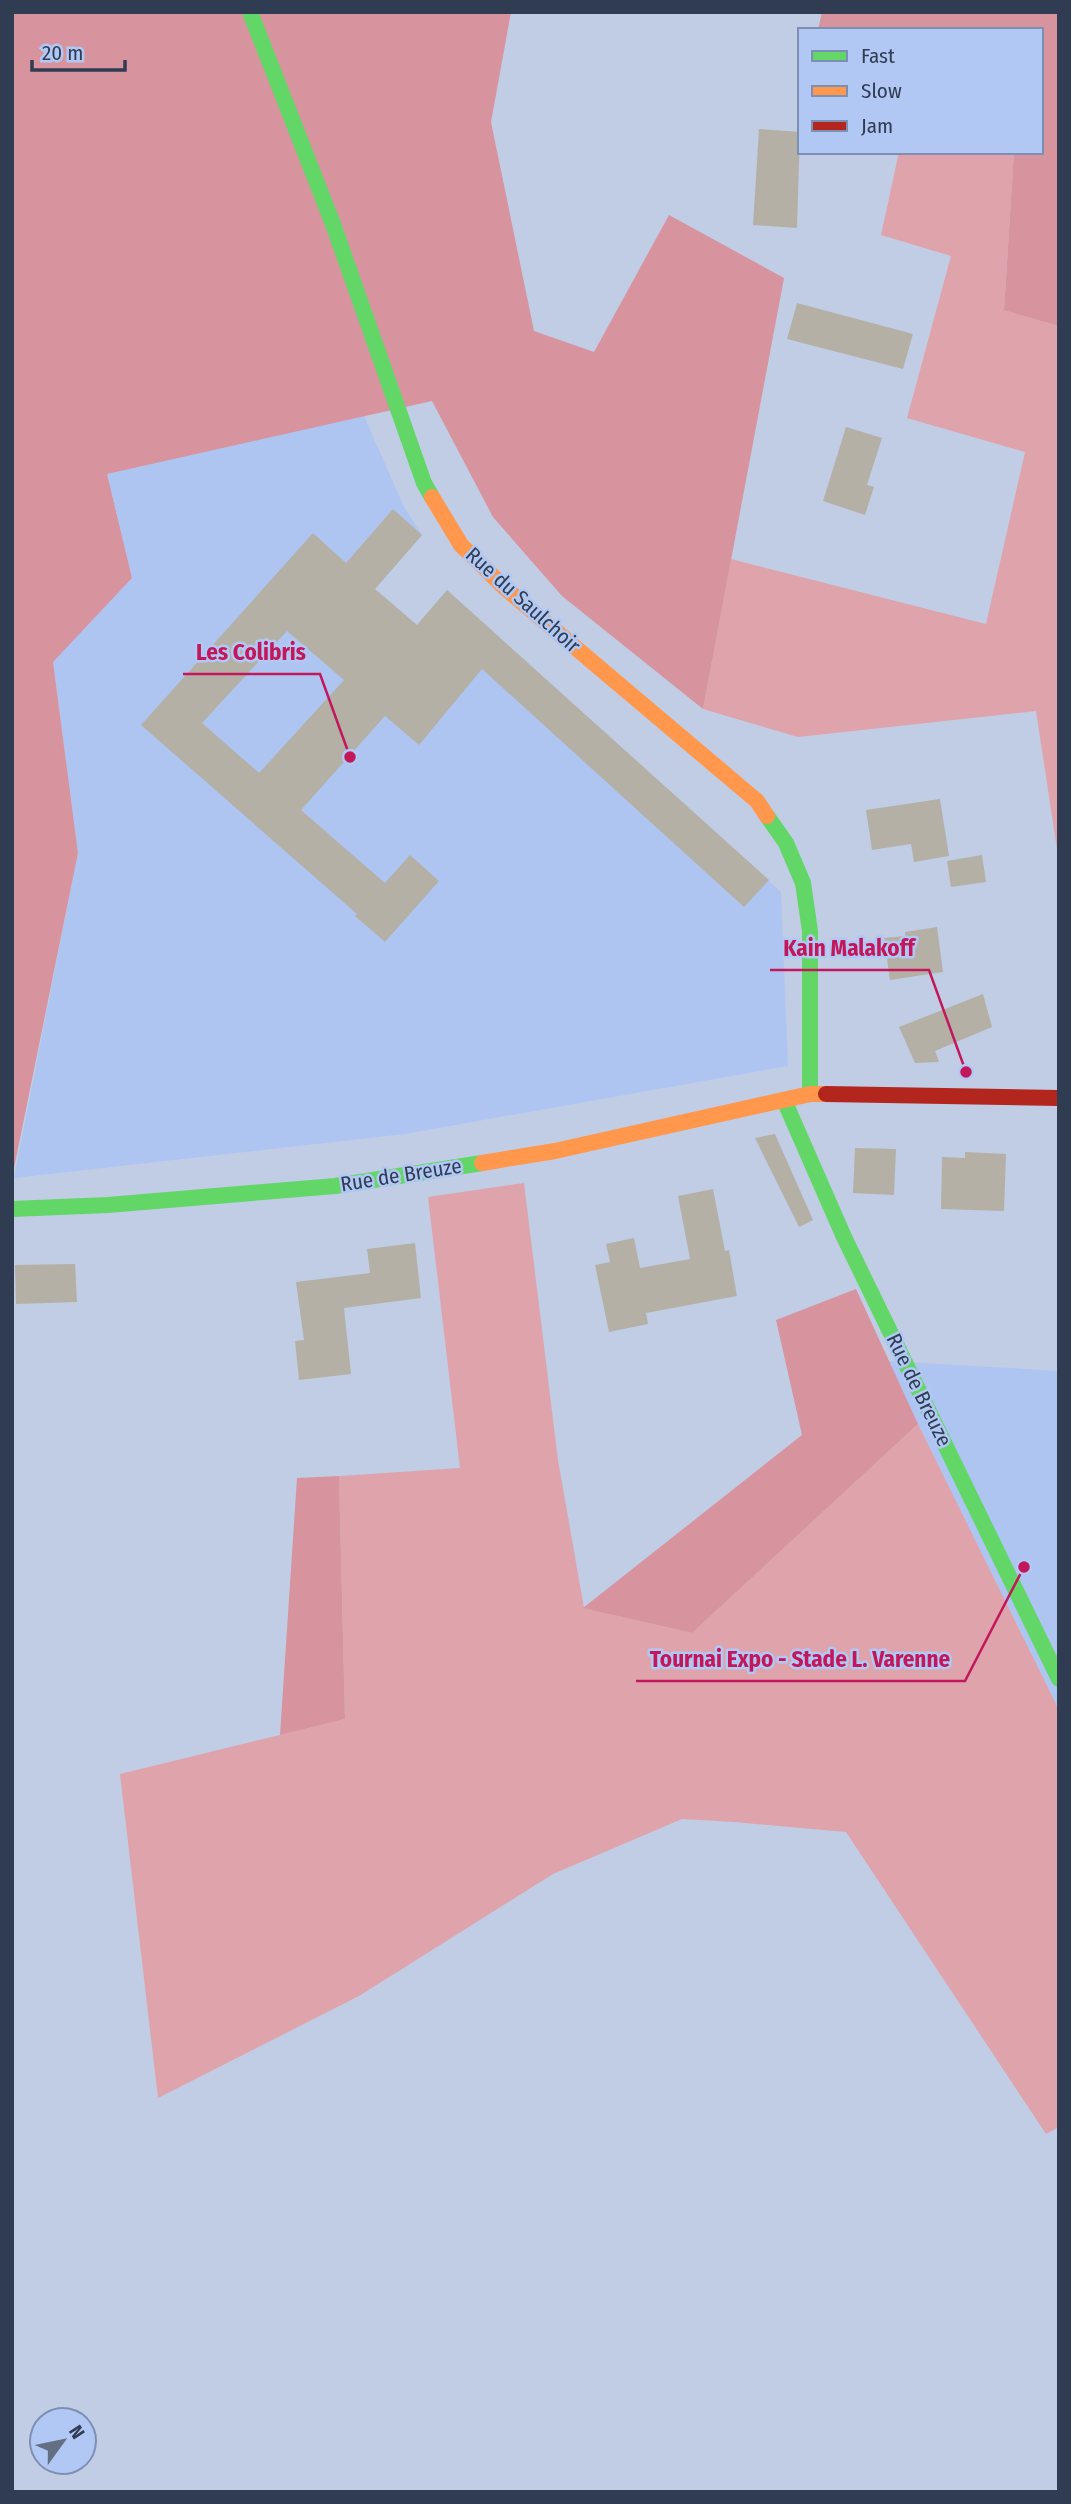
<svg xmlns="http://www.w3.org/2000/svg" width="1071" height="2504" viewBox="0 0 1071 2504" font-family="'Fira Sans Condensed',sans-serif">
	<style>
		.built { fill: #aec5f2 }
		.green { fill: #dfa3ac }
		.forest { fill: #d7939e }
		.building { fill: #b4b0a6; fill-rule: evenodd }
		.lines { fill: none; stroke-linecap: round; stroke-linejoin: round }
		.fast { stroke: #63d668; stroke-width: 16 }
		.slow { stroke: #ff974d; stroke-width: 16 }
		.jam { stroke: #b3261e; stroke-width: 16 }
		.labels { text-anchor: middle; stroke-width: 5; stroke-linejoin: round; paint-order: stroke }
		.street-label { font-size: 21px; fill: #303c52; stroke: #b1c8f4 }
		.leader { fill: none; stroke: #c2185b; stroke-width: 2.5 }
		.callout-dot { fill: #c2185b; stroke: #b1c8f4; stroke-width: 2.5 }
		.callout-label { font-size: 23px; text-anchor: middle; font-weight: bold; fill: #c2185b; stroke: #b1c8f4; stroke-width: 5; stroke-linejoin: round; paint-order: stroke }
	</style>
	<rect width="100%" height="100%" fill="#c0cde5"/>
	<path class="built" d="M364 416 404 507 422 535 375 589 417 625 447 590 781 892 788 1066 405 1134 14 1178 78 853 53 661 132 578 107 474Z
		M887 1361 1059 1371V1710L918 1424Z"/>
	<path class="green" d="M899 152H1014L1004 309 1059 326V862L1036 711 798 737 703 709 731 559 986 624 1025 452 907 418 951 256 881 235Z
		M524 1183 558 1460 584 1608 692 1633 918 1424 1059 1710V2127L1046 2134 846 1832 734 1822 682 1819 553 1874 359 1996 158 2098 120 1774 345 1719 339 1476 460 1468 428 1197Z"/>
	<path class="forest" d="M12 12H511L491 122 534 331 594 352 669 215 784 278 703 709 562 596 493 517 432 401 107 474 132 578 53 662 78 853 12 1178Z
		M822 12H1059V326L1004 310 1014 152H1041V30H818Z
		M856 1289 918 1424 692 1633 583 1608 802 1435 776 1320Z
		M339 1476 345 1719 280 1735 297 1478Z"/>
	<path class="building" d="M759 129 800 132 797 228 753 225Z
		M797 303 913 334 903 369 787 339Z
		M846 427 882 438 867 485 874 487 865 515 823 501Z
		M393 509 422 535 375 589 417 625 447 590 769 880 744 907 482 669 419 745 385 716 301 810 385 883 410 855 439 881 385 942 355 916 357 914 141 725 313 533 346 563ZM287 631 344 680 259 773 202 723Z
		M940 799 949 856 914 862 911 844 872 850 866 810Z
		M982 855 986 882 951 887 947 861Z
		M937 927 943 972 890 980 884 938 905 936V932Z
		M983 994 992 1027 935 1051 939 1062 915 1063 899 1027Z
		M775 1134 813 1220 799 1227 755 1138Z
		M855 1148 896 1149 894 1195 853 1193Z
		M965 1152 1006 1154 1004 1211 941 1209 942 1157 965 1158Z
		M713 1189 725 1251 729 1250 737 1296 646 1313 648 1324 609 1332 595 1265 610 1262 606 1244 634 1238 640 1268 690 1259 678 1196Z
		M415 1243 421 1298 344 1308 351 1374 299 1380 295 1341 304 1340 296 1282 370 1273 367 1249Z
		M75 1264 77 1302 16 1304 15 1265Z"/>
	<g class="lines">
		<path class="fast" d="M250 12 333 224 424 483 432 497
			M767 816 786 843 803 883 810 931V1094
			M784 1100 844 1237 1059 1679
			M12 1209 108 1205 335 1186 482 1163"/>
		<path class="slow" d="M432 497 461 545 505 588 757 801 767 816
			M482 1163 555 1151 810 1094H826"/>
		<path class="jam" d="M826 1094 1059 1098"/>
	</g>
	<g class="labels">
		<g class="street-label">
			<text transform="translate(523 600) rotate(42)" y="7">Rue du Saulchoir</text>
			<text transform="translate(401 1175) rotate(-9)" y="7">Rue de Breuze</text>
			<text transform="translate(919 1390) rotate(64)" y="7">Rue de Breuze</text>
		</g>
	</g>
	<path class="leader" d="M350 757L320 674H183M966 1072L929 970H770M1024 1567L965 1681H636"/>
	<g class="callout-dot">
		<circle cx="350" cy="757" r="7"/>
		<circle cx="966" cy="1072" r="7"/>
		<circle cx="1024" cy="1567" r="7"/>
	</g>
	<g class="callout-label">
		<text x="251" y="660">Les Colibris</text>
		<text x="849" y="956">Kain Malakoff</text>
		<text x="800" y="1667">Tournai Expo - Stade L. Varenne</text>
	</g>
	<rect width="1071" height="2504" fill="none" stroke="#303c52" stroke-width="28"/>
	<rect x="798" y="28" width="245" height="126" fill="#b1c8f4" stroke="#7d90b3" stroke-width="2"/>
	<rect x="812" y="51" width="35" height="10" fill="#63d668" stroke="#7d90b3" stroke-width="2"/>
	<text x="861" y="63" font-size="21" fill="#303c52">Fast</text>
	<rect x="812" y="86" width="35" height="10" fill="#ff974d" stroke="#7d90b3" stroke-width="2"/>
	<text x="861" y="98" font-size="21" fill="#303c52">Slow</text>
	<rect x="812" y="121" width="35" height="10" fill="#b3261e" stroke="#7d90b3" stroke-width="2"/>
	<text x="861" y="133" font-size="21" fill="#303c52">Jam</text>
	<g transform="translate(63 2441) rotate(57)"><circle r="33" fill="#b1c8f4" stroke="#7d90b3" stroke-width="2"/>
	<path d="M0-5L12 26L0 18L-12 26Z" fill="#626f85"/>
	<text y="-10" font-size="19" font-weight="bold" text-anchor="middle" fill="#303c52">N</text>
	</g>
	<path d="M32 60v10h93v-10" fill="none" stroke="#303c52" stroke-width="3.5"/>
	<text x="42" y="60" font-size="21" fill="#303c52" stroke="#b1c8f4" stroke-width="5" paint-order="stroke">20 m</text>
</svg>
